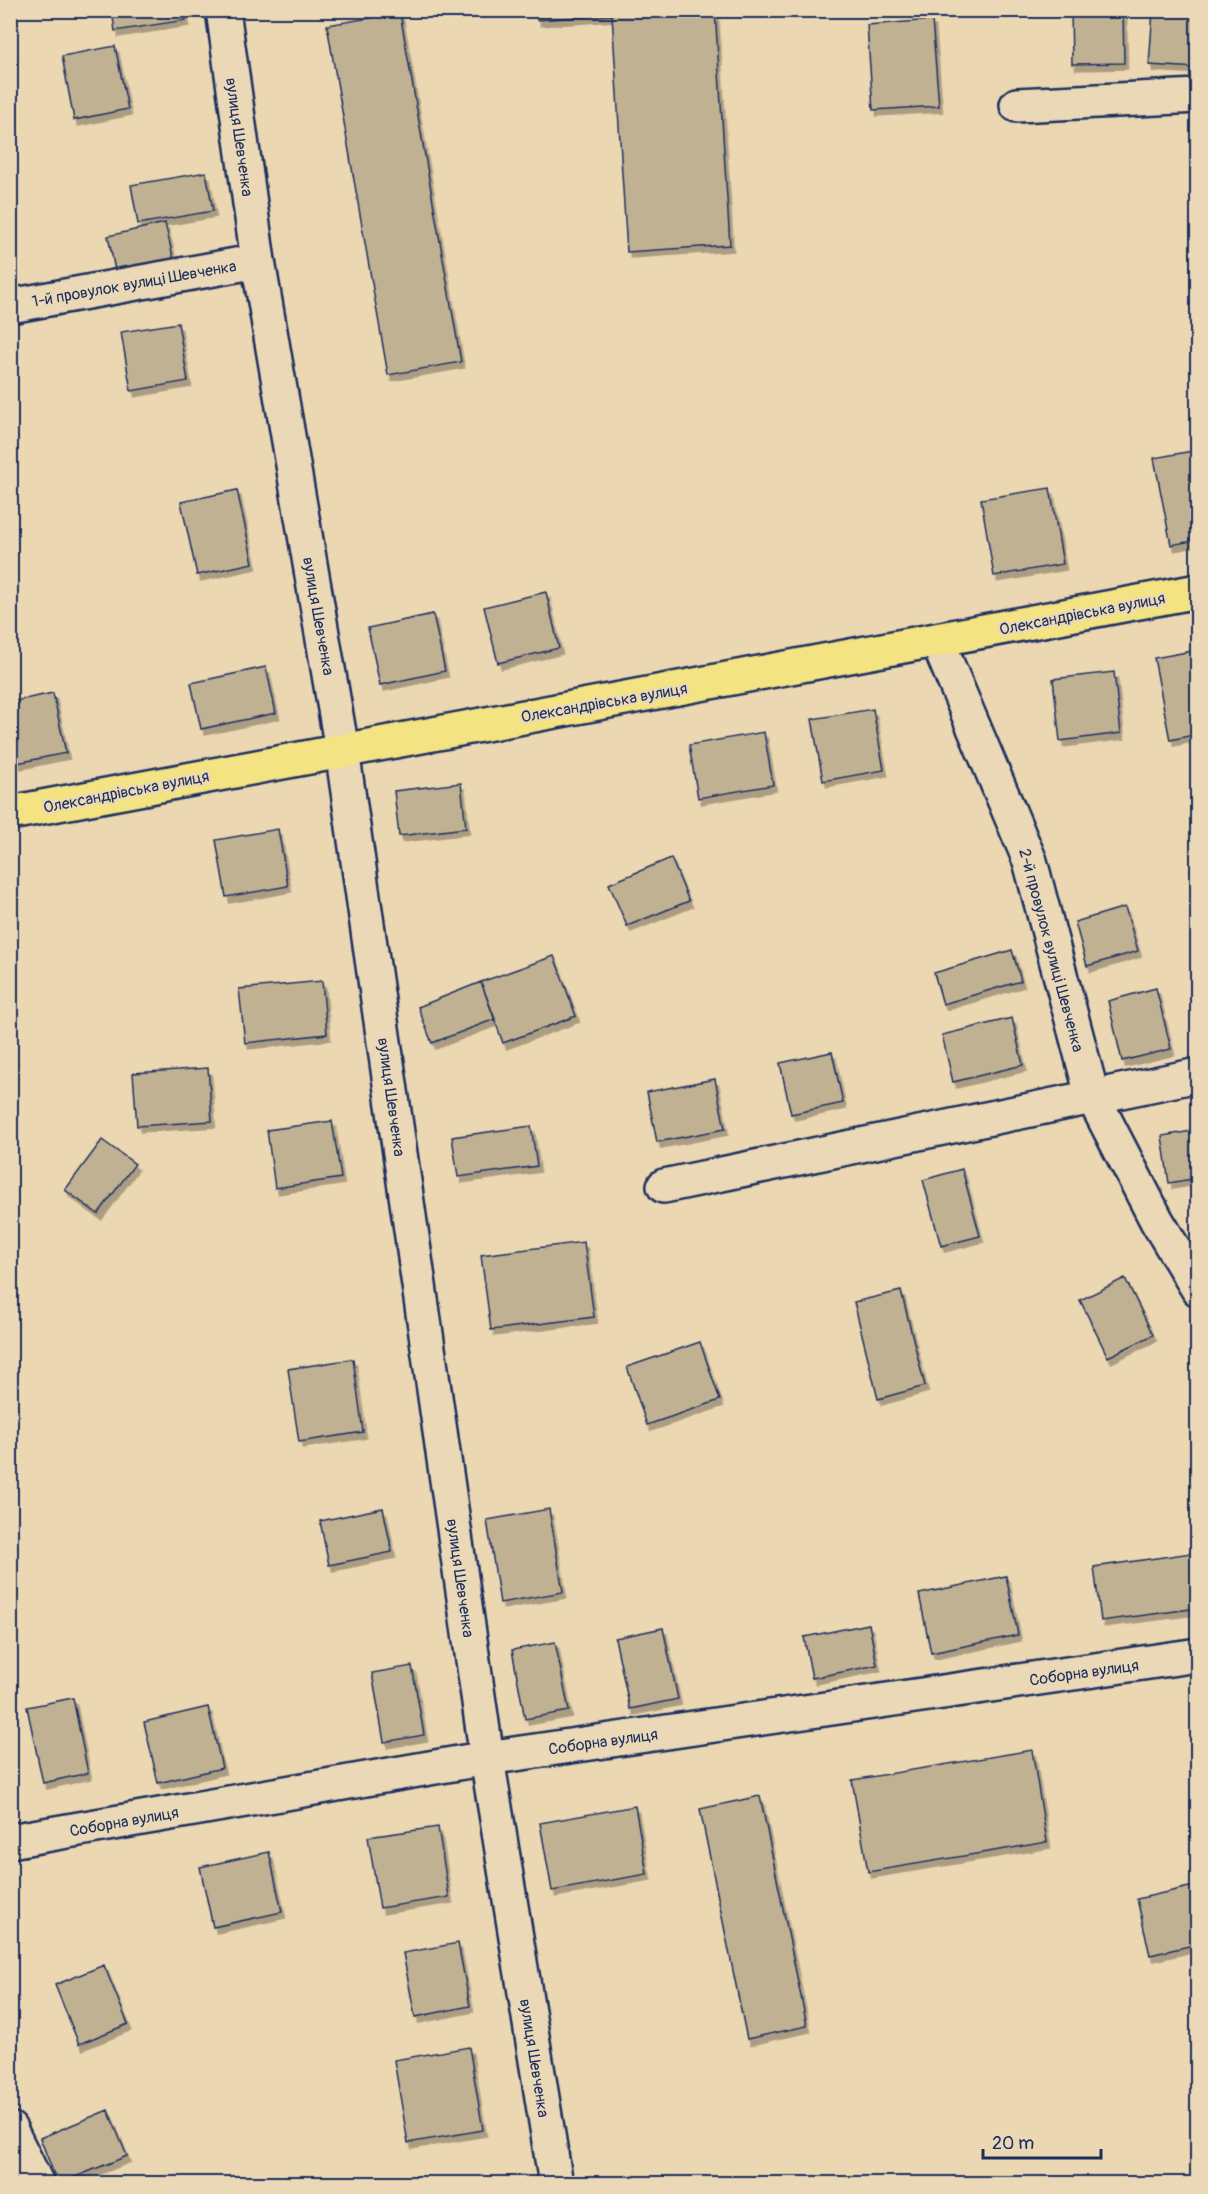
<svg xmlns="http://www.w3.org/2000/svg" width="1208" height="2194" viewBox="0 0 1208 2194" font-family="Pangolin,sans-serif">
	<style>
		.building { fill: #c1b193; stroke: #1b2f5e; stroke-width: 1.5; filter: url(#shadow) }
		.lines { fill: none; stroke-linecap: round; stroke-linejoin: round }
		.minor-casing { stroke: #1b2f5e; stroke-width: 38 }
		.major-casing { stroke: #1b2f5e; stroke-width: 38 }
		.minor { stroke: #ebd8b6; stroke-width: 33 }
		.major { stroke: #f4e382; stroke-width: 33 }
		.labels { text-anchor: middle; stroke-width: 4.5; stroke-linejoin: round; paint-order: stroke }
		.street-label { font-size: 16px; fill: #1b2f5e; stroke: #ebd8b6 }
	</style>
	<defs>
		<filter id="shadow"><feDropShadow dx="3.5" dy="6" stdDeviation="0" flood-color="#0004"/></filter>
	</defs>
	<rect width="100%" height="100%" fill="#ebd7b2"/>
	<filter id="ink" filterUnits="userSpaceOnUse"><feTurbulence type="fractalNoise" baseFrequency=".0167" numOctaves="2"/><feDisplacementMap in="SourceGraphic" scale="12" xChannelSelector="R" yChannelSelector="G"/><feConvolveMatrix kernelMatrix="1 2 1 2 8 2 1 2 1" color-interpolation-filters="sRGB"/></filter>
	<g filter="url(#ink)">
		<path class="building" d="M112 10H184L186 20 115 31Z
			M537 10H715L730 245 627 252 612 15 537 20Z
			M1153 10H1198V68L1149 65Z
			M1071 11H1123L1124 63 1072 64Z
			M400 13 461 362 388 375 327 25Z
			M932 20 939 106 873 110 867 25Z
			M115 46 128 109 74 120 62 56Z
			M206 172 213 211 138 224 131 185Z
			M165 223 174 261 116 275 108 236Z
			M178 323 188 381 131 391 121 332Z
			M1198 450V540L1171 545 1154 458Z
			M1050 488 1063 564 994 576 981 499Z
			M237 490 253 563 197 575 181 502Z
			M546 592 559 648 498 663 484 607Z
			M433 614 445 671 380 685 368 628Z
			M1198 650V734L1170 740 1154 658Z
			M266 667 276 713 201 729 191 683Z
			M1114 672 1121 733 1060 741 1053 679Z
			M53 693 66 753 17 763 10 731V702Z
			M873 709 884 770 823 781 812 719Z
			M764 732 773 785 698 798 689 745Z
			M461 783 466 828 399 836 394 791Z
			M278 829 288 886 226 897 216 840Z
			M671 858 689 901 627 926 609 884Z
			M1125 907 1138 951 1087 966 1075 922Z
			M1012 950 1021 981 943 1004 934 973Z
			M554 956 576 1016 503 1043 481 982Z
			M322 981 327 1034 245 1043 239 989Z
			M481 982 495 1019 432 1043 418 1007Z
			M1156 988 1171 1049 1122 1061 1108 1001Z
			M1012 1018 1023 1065 953 1082 942 1035Z
			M832 1052 843 1103 791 1114 780 1063Z
			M208 1068 212 1121 137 1126 133 1073Z
			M715 1079 725 1129 657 1142 647 1092Z
			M332 1121 341 1178 275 1188 267 1130Z
			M531 1126 537 1166 458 1177 452 1137Z
			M1198 1130V1178L1169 1183 1162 1136Z
			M102 1140 135 1164 98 1214 65 1190Z
			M962 1169 980 1236 941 1246 923 1180Z
			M584 1242 594 1317 491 1330 481 1255Z
			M1125 1278 1153 1335 1108 1357 1080 1300Z
			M901 1291 925 1386 878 1399 854 1302Z
			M700 1342 720 1400 647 1425 627 1367Z
			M353 1359 363 1432 299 1442 288 1369Z
			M383 1508 392 1552 329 1565 320 1521Z
			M549 1509 563 1592 500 1603 487 1520Z
			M1198 1552V1608L1101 1621 1094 1567Z
			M1006 1576 1018 1635 931 1653 919 1594Z
			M869 1624 877 1665 812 1678 804 1637Z
			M663 1628 678 1699 630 1709 615 1638Z
			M555 1642 569 1711 525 1719 512 1650Z
			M412 1666 424 1735 384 1742 372 1673Z
			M73 1698 88 1773 43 1783 27 1707Z
			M208 1707 222 1768 158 1783 144 1722Z
			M1032 1750 1047 1842 868 1872 852 1780Z
			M760 1796 807 2026 747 2039 700 1809Z
			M635 1806 647 1874 552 1891 540 1823Z
			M438 1827 449 1897 380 1908 368 1837Z
			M269 1852 282 1912 213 1927 200 1867Z
			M1198 1885V1944L1150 1955 1137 1899Z
			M458 1943 470 2006 415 2017 403 1953Z
			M104 1965 128 2024 79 2044 55 1985Z
			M469 2047 483 2130 408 2143 394 2060Z
			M108 2110 127 2156 58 2184 40 2138Z"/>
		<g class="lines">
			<defs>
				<path id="minor" d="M223 10 258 261 342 750 487 1758 556 2184
					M1017 105 1198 96
					M10 306 258 261
					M937 640 1030 861 1092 1095 1157 1221 1198 1289
					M664 1186 1198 1075
					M10 1841 487 1758 1198 1655
					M10 2129 37 2184"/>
				<path id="major" d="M10 813 1198 591"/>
			</defs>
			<use href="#minor" class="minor-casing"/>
			<use href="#major" class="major-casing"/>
			<use href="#minor" class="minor"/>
			<use href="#major" class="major"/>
		</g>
	</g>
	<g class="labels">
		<g class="street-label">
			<text transform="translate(240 137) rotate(82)" y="6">вулиця Шевченка</text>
			<text transform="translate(134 283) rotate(-10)" y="6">1-й провулок вулиці Шевченка</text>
			<text transform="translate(1082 613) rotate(-11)" y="6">Олександрівська вулиця</text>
			<text transform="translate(319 616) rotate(80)" y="6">вулиця Шевченка</text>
			<text transform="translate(604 702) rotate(-10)" y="6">Олександрівська вулиця</text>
			<text transform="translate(126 791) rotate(-11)" y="6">Олександрівська вулиця</text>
			<text transform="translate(1052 950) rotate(75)" y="6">2-й провулок вулиці Шевченка</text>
			<text transform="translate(392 1097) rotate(82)" y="6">вулиця Шевченка</text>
			<text transform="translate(461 1578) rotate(82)" y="6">вулиця Шевченка</text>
			<text transform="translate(1084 1672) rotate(-8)" y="6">Соборна вулиця</text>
			<text transform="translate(603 1741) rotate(-8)" y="6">Соборна вулиця</text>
			<text transform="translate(124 1821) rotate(-10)" y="6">Соборна вулиця</text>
			<text transform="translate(535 2058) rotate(81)" y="6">вулиця Шевченка</text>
		</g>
	</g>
	<rect width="1208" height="2194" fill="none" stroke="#ebd8b6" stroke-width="36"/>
	<rect x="18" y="18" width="1172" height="2158" fill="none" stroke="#1b2f5e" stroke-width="2" filter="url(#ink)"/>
	<path d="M983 2149v9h118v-9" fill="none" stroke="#1b2f5e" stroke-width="3"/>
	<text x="992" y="2149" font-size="18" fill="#1b2f5e" stroke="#ebd8b6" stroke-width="4.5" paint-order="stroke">20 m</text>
</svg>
